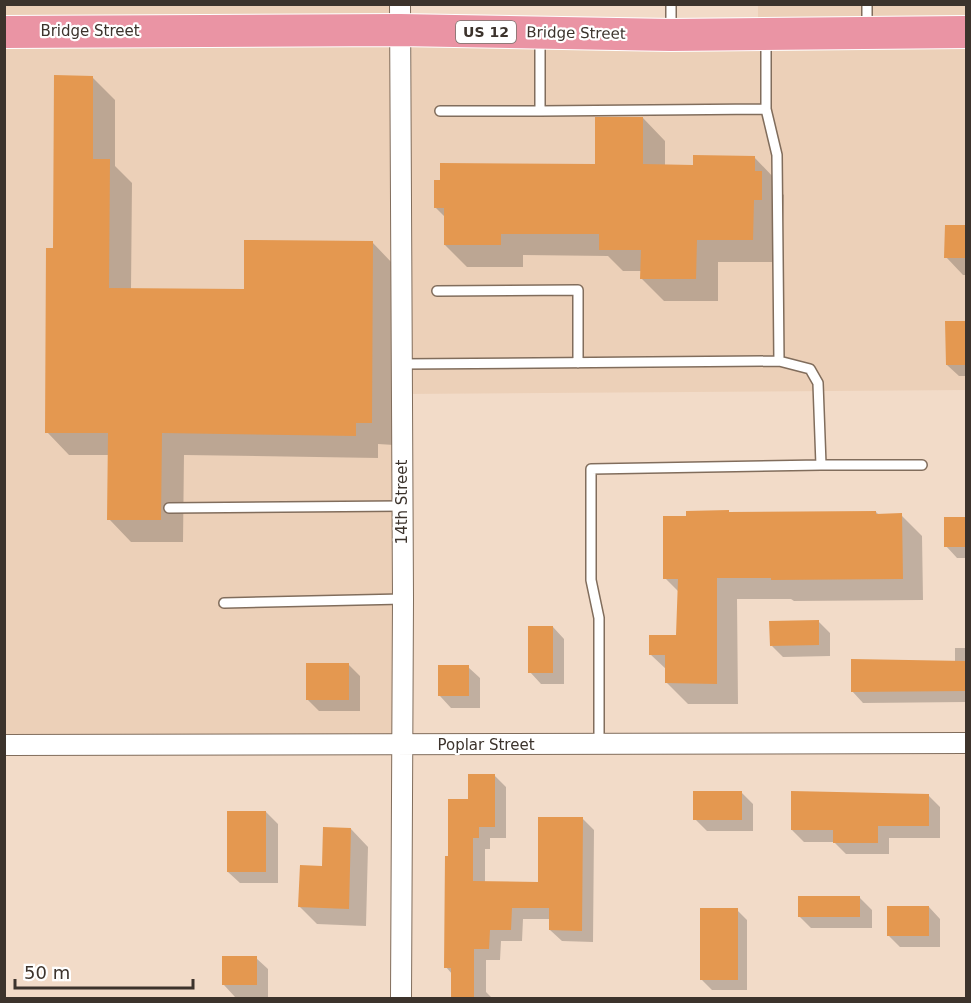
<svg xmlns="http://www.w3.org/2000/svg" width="971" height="1003" viewBox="0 0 971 1003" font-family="'DejaVu Sans',sans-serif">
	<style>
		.built { fill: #ecd0b8 }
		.shadow { fill: #0003 }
		.building { fill: #e49850 }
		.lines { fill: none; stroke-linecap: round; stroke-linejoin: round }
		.service-casing { stroke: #816d5c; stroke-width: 12 }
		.minor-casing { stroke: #816d5c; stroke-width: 22 }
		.trunk-casing { stroke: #fff; stroke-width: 34 }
		.service { stroke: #fff; stroke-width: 9 }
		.minor { stroke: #fff; stroke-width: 20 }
		.trunk { stroke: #ea94a4; stroke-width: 32 }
		.labels { text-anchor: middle; stroke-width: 4.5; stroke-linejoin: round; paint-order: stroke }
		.shield { fill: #fff; stroke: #76706b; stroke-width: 1.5 }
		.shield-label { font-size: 14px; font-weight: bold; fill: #3c332c }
		.street-label { font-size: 15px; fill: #3c332c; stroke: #fff }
	</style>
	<rect width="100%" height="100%" fill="#f2dbc8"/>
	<path class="built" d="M400 4V29L758 34V5H966V390L402 394 401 746 5 745V5Z"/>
	<path class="shadow" d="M92 77 115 100V166L132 183 131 290H246L372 242 394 265V445L378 444V458L184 455 183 542H131L109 519V455H69L47 432 55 249Z
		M643 118 665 141V166H694L754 157 776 180V188L784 195 783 222H775V262H718V301H664L642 279V271H623L608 256 523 255V267H467L445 245V217L435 207 596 165Z
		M946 227H966V275H963L946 257Z
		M966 322V376H959L947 365V323Z
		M876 512 879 515H901L922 536 923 600 794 601 791 599H737L738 704H688L667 683V670L650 654 678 636 679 592 665 578 730 514Z
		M946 519H966V558H957L946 546Z
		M818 621 830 633V656L783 657 772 646Z
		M553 627 564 639V684H541L530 672Z
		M955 648H966V702L863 703 852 691 955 662Z
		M348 664 360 676V711H319L307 699Z
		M468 667 480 678V708H451L440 696Z
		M494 775 506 787V838H490V849H485V883H539L582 818 594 830 593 942 562 941 550 930V919H523L522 941H501L500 960H486V992L492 998H452V974L446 967 450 857 469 801Z
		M741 792 753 804V831H707L695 819Z
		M929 796 940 807V838H889V854H846L834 842H804L792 830Z
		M266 812 278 824V883H240L228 872Z
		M351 829 368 847 366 926 317 924 300 907 323 868Z
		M860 898 872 910V928H811L799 916Z
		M929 907 940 919V947H900L889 936Z
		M737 910 747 920V990H712L702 980Z
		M256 958 268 969V997H235L224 985Z"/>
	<path class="building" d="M54 75 93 76V159H110L109 288 244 289V240L373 241 372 423H356V436L162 433 161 520H107L108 433H45L46 248H53Z
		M595 117H643V164L693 165V155L755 156V171H762V200H754L753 240H697L696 279H640L641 250H599V234H501V245H444V208H434V180H440V163L595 164Z
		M945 225H966V258H944Z
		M945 321H966V365H946Z
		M729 510V512L876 511V514L902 513 903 579 771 580V578H717V684L665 683V655H649V635H676L678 579H663V516H686V511Z
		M944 517H966V547H944Z
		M819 620V645L770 646 769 621Z
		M528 626H553V673H528Z
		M851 659 966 661V691L851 692Z
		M306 663H349V700H306Z
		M438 665H469V696H438Z
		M468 774H495V827H479V838H473V881L538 882V817H583L582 931 549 930V908H512L511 930H490L489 949H474V999H451V968H444L445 856H448V799H468Z
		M693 791H742V820H693Z
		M791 791 929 794V826H878V843H833V830H791Z
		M227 811H266V872H227Z
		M323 827 351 828 349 909 298 907 300 865 322 866Z
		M798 896H860V917H798Z
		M887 906H929V936H887Z
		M700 908H738V980H700Z
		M222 956H257V985H222Z"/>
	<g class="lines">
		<defs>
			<path id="service" d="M867 4V28
				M671 30V4
				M540 38V111L766 109V40
				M440 111H540
				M437 291 578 290V363
				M779 361 810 369 818 383 821 465H922
				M402 364 779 361 777 155 766 109
				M169 508 402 506
				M224 603 403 599
				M599 745V618L591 580V469L821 465"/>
			<path id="minor" d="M400 4 403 599 401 998
				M4 745 966 743"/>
			<path id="trunk" d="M4 32 400 30 671 35 966 32"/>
		</defs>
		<use href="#service" class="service-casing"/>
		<use href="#minor" class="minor-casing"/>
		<use href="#trunk" class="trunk-casing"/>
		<use href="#service" class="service"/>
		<use href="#minor" class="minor"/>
		<use href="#trunk" class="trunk"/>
	</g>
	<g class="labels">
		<rect class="shield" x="456" y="21" width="60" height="22" rx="4.5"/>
		<g class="shield-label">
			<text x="486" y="37">US 12</text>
		</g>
		<g class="street-label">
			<text x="90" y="36">Bridge Street</text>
			<text transform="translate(576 33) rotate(1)" y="5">Bridge Street</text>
			<text transform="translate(402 502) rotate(-90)" y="5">14th Street</text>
			<text x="486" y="750">Poplar Street</text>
		</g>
	</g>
	<rect width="971" height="1003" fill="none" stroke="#3c332c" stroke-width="12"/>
	<path d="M15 979v9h178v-9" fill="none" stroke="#3c332c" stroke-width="3"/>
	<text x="24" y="979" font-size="18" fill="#3c332c" stroke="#ffffff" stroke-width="4.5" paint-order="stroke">50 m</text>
</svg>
